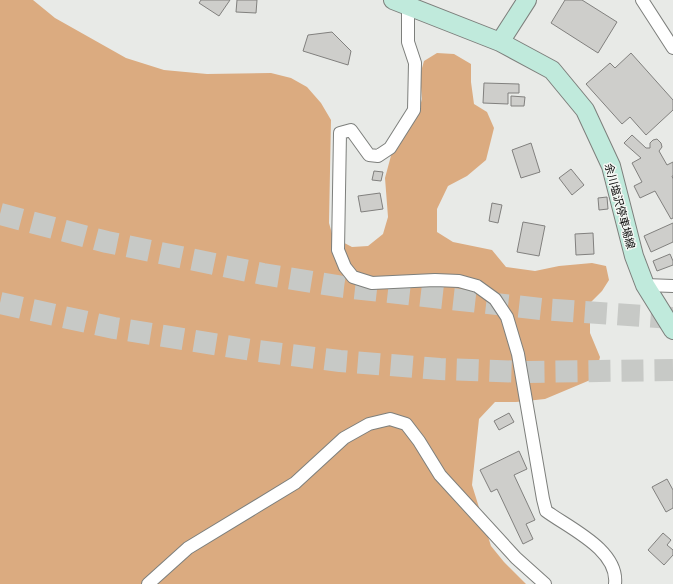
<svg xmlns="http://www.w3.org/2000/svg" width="673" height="584" viewBox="0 0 673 584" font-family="'Varela Round','Noto Sans JP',sans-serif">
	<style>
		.forest { fill: #dbab80 }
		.building { fill: #cececb; stroke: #81807e }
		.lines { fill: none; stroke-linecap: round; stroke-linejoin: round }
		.highway-tunnel { stroke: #c7c9c6; stroke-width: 22; stroke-dasharray: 22 11; stroke-linecap: butt }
		.street-casing { stroke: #7d7f7c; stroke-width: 14 }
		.secondary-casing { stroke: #7d7f7c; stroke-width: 20 }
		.street { stroke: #fff; stroke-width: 12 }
		.secondary { stroke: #c0eadc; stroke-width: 18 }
		.labels { text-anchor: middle; stroke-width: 3; stroke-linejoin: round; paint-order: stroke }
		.street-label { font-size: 11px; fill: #0b0c0b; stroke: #f5f7f4 }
	</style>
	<rect width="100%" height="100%" fill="#e8eae7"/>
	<path class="forest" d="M0 0H33L55 18 126 58 164 70 207 74 271 73 291 78 307 87 321 103 331 120 329 223 333 237 352 247 368 246 383 234 388 217 385 178 392 152 418 113 422 99 420 75 424 61 437 53 454 54 471 64V82L474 104 487 112 494 128 486 160 467 176 448 186 437 209V232L453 242 492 250 506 267 535 271 559 266 592 263 606 266 609 280 602 291 590 303V333L600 357 595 378 545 399 516 402H495L479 419 472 485 491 546 504 562 526 584H0Z"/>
	<path class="building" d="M201 0H230L219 16 199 3Z
		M237 0H257L256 13 236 12Z
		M565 0H582L617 22 598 53 551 23Z
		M332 32 351 51 348 65 303 51 308 35Z
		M631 53 673 100V110L646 135 630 117 622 124 586 84 610 63 615 68Z
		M484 83 519 84V93H508V104L483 103Z
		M511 96 525 97 524 106H511Z
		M632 135 646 148H650V143L653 140 657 139 661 143 662 147 659 151 667 165 673 162V176H672L673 179V218L671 219 655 191 640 198 634 186 642 182 632 163 641 158 624 143Z
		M531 143 540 172 521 178 512 150Z
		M571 169 584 185 572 195 559 178Z
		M374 171 383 172 381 181 372 180Z
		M380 193 383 209 361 212 358 196Z
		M607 197 608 209 599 210 598 198Z
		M492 203 502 205 498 223 489 221Z
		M523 222 545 226 539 256 517 252Z
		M673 223V242L651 252 644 236Z
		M593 233 594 254 576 255 575 234Z
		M670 254 673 261V265L657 271 653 261Z
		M509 413 514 422 499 430 494 421Z
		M519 451 527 469 514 475 535 520 526 524 533 539 523 544 497 489 491 492 480 470Z
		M667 479 673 490V508L666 512 652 487Z
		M663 533 671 540 667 545 673 550V555L664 565 648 550Z"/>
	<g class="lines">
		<path class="highway-tunnel" d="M0 214 107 242 263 274 344 287 541 309 673 318
			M0 303 114 328 258 351 340 361 440 369 527 372 673 370"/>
		<defs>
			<path id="street" d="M642 0 673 48
				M408 6V42L415 63 414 110 390 148 378 156 369 155 351 130 340 133 338 250 345 267 353 277 372 283 435 280 459 281 477 286 495 299 507 317 518 354 543 499 546 511C569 528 619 550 615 584
				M645 285 673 286
				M148 584 188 548 295 483 344 438 369 424 390 419 406 424 419 441 440 475 516 558 545 584"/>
			<path id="secondary" d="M393 0 500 42 552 70 585 110 611 166 634 256 645 285 673 330
				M500 42 527 0"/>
		</defs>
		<use href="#street" class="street-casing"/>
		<use href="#secondary" class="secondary-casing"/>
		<use href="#street" class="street"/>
		<use href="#secondary" class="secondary"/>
	</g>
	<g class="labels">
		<g class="street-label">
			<text transform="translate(620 206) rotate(75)" y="4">余川塩沢停車場線</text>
		</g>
	</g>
</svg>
